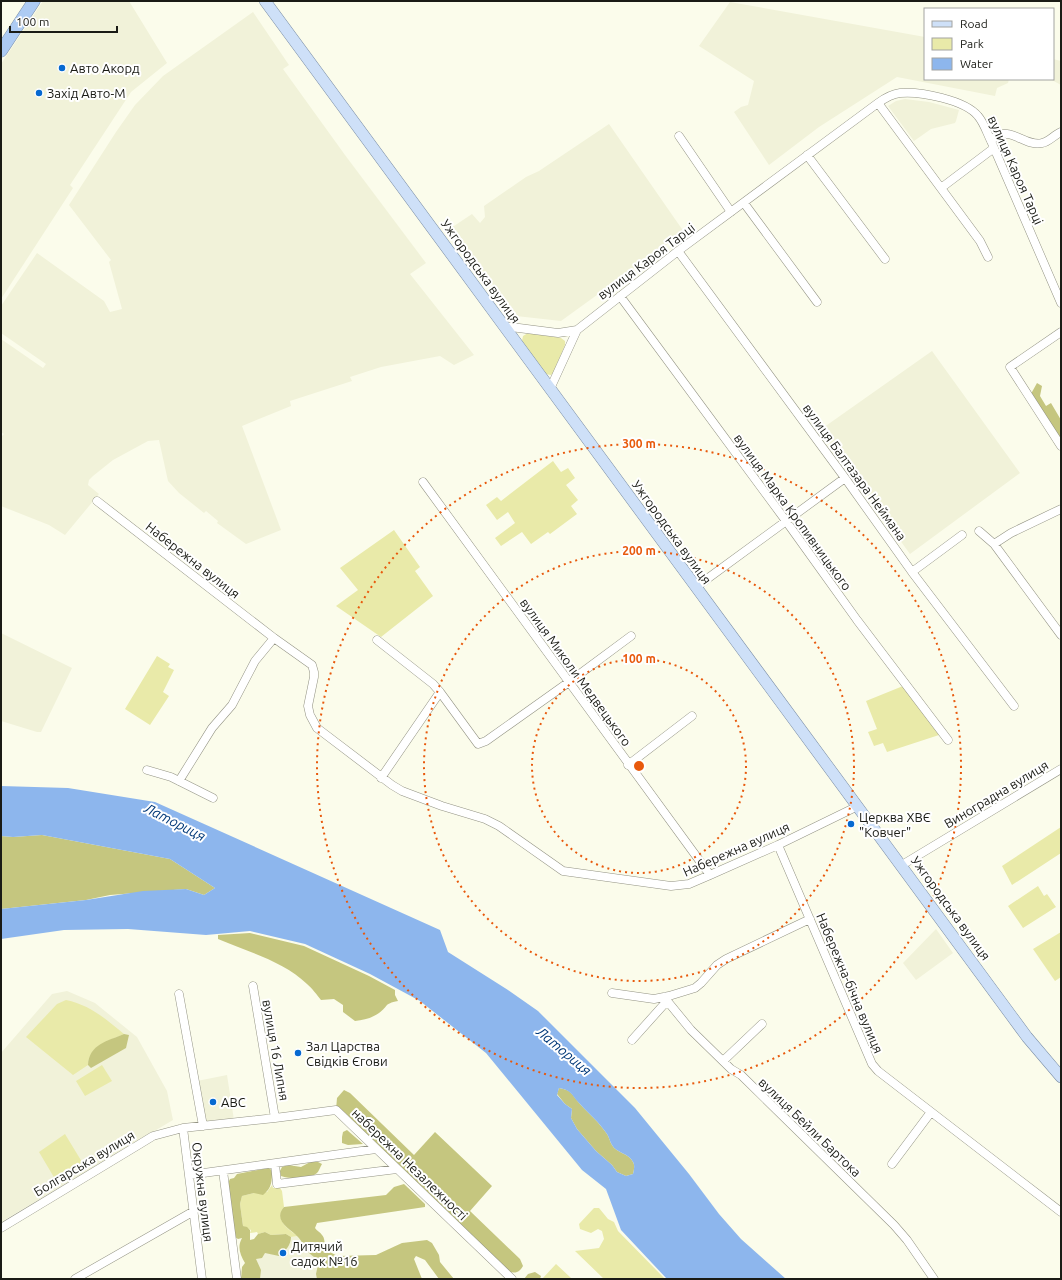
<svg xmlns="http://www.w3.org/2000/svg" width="1062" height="1280" viewBox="0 0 1062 1280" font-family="Ubuntu,sans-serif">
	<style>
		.built { fill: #f1f2d9 }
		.green { fill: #e9eaa9 }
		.forest { fill: #c5c67f }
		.water { fill: #8db6ed; fill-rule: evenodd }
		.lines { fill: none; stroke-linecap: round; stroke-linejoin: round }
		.minor-casing { stroke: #939384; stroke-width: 9 }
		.major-casing { stroke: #7a8da5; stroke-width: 12 }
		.highway-casing { stroke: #7a8da5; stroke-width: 13 }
		.minor { stroke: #fff; stroke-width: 8 }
		.major { stroke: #cee0f8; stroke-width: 11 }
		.highway { stroke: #adcbf3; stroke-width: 12 }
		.ring { fill: none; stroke: #e8590c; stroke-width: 2; stroke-dasharray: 2 4 }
		.poi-dot { fill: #0669d1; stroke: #fff; stroke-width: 1.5 }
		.labels { text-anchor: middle; stroke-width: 4; stroke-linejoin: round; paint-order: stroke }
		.poi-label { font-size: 13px; fill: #1a1b15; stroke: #fff; text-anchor: start }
		.street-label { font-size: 13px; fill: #1a1b15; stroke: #fff }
		.water-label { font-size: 14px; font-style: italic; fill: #003878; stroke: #fff }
		.centre { fill: #e8590c; stroke: #fff; stroke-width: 2 }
		.ring-label { font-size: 12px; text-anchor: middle; font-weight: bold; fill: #e8590c; stroke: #fff; stroke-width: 4; stroke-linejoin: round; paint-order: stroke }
	</style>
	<rect width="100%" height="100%" fill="#fbfceb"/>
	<path class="built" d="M43 1H129L167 63 131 92 70 185 73 188 1 299V64Z
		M730 2 925 37V79H1009L1008 83 997 88 995 96 897 77 819 127 769 165 734 112 741 107 748 105 754 81 699 46Z
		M253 12 289 65 283 69 345 155 426 263 410 274 474 355 454 365 440 356 381 367 350 377 352 381 290 401 291 406 242 426 281 530 246 544 217 523 218 521 206 511 204 513 179 493 168 481 159 440 148 441 113 460 93 476 89 480 88 485 99 494 65 535 49 525 1 506V437L4 434 1 432V339L43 368 46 364 1 333V306L37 253 104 301 110 312 122 309 109 262 111 260 69 205 116 132 135 105 163 76Z
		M1053 59 1061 61V85L1050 79H1053Z
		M905 99 929 102 959 110 956 121 955 123 931 129 914 141 888 106 896 101Z
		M609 124 684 232 561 321 516 316 451 228 472 214 480 223 485 217 484 206 526 177 539 171Z
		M932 351 1020 473 910 554 820 430Z
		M1 633 72 668 41 732H37L1 721Z
		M936 929 953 953 916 980 903 963Z
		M67 991 95 1003 137 1037 167 1091 173 1120 1 1222V1053L52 994Z
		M227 1075 234 1120 204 1122 197 1081Z
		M298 1236 351 1279H251L246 1244Z"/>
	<path class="green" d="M528 333 561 338 565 341V345L553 373 551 375 545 374 522 341 523 336Z
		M553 461 561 472 568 468 575 478 566 485 578 500 571 506 577 514 550 534 548 532 531 544 522 532 501 546 495 538 515 523 508 512 497 520 486 505 497 497 501 501Z
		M394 530 420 567 415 571 433 596 381 637 336 606 358 590 340 568Z
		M157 656 170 664 168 667 174 670 163 692 169 696 150 725 125 709Z
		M903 686 939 735 887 752 883 743 874 746 868 732 877 729 866 701Z
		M1061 827V853L1012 885 1002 866Z
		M1038 886 1044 896 1047 894 1056 907 1023 928 1008 906Z
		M1061 932V977L1055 981 1033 949Z
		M66 1000C90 1005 106 1019 124 1034 109 1041 89 1045 88 1065L73 1075 26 1037 57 1004Z
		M102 1065 112 1081 85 1096 76 1081Z
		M65 1134 82 1162 55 1179 39 1152Z
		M272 1185 273 1188H280L282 1191 284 1207C274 1219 288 1230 298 1236L291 1237 286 1234 271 1235 265 1232 258 1234 257 1232 250 1233 251 1230 243 1226 240 1204 242 1196 254 1193 267 1192Z
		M594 1208H599L608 1219 614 1222 618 1231 665 1279H604L575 1251 599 1248 604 1239 602 1231 598 1229 591 1233 580 1229 579 1224Z
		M556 1264 570 1277 572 1279H542Z"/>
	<path class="forest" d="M1037 383 1042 386 1040 396 1046 406 1051 403 1061 420V438L1059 436 1032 397V392Z
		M42 835 170 859 215 888 204 895 186 889 110 895 86 900 1 909V836L13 837Z
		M250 933 304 946 369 976 395 990V995L398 1001C383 1004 389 1006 379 1013 372 1018 364 1020 355 1021L343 1012V1005L334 999 321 1000C317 995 312 988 307 984 283 961 248 952 218 939V935Z
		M124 1034 129 1035 126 1048 91 1068 88 1065C89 1044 108 1041 124 1034Z
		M559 1088C572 1090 572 1095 580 1104 589 1114 599 1122 607 1134 609 1137 610 1142 612 1145 616 1153 629 1153 633 1162 635 1165 634 1170 633 1174L626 1176 617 1172 612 1165 596 1151 577 1129 571 1118 572 1109 565 1104 557 1094Z
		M344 1090 350 1093 414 1155 435 1132 492 1186 470 1211 520 1259 523 1266C518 1275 512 1273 503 1270L336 1110 337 1098Z
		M347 1130 363 1144 348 1145 342 1143V1137L343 1132Z
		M312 1161 318 1162 322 1164C320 1167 319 1171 317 1173 309 1180 290 1179 281 1176L280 1171 282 1167 288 1165 301 1167Z
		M268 1168 272 1170C272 1181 272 1188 263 1195L254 1193 242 1196 240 1204 243 1226 247 1227 250 1230V1240L254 1239 258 1234 265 1232 271 1235 286 1234 291 1237C291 1245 285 1252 279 1256L265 1253 262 1258 256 1259 261 1270 260 1279H241L242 1267 245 1263C240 1254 237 1247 242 1238L238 1239 235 1237 228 1183 230 1179 234 1178 237 1174Z
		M404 1184 425 1204V1207L317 1223 315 1228C317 1231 320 1232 322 1235 325 1238 324 1243 326 1247 328 1251 334 1255 339 1256L376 1255 402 1243 427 1240 432 1243 439 1255 440 1262 454 1279H439L425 1260 416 1256 414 1259 422 1279H317L316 1274 319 1260C316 1258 312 1256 309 1253 305 1248 302 1241 298 1237 291 1229 272 1221 284 1207L386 1195 394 1187Z
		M535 1272 541 1276 540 1279H524L528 1274Z"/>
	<path class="water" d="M1 786 68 788 155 802 440 930 448 952 508 990 538 1011 635 1108 689 1174 719 1214 741 1239 786 1279H667L621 1230 606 1189 582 1170 486 1053 420 1001 370 974 305 944 250 931 206 935 128 929 64 930 1 939V909L86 900 143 891 186 889 204 895 215 888 170 859 42 835 13 837 1 836ZM559 1088C572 1090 572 1096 580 1104 589 1114 599 1122 607 1134 609 1137 610 1142 612 1145 616 1153 629 1153 633 1162 635 1165 634 1170 633 1174L626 1176 617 1172 612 1165 596 1151 577 1129 571 1118 572 1109 565 1104 557 1095Z"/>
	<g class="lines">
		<defs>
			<path id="minor" d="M878 103 980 241 988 257
				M679 136 731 212
				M991 141C993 139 996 136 998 135 1013 129 1027 147 1042 143 1049 142 1054 135 1061 132
				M807 155 885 259
				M941 188 994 148
				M744 203 817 302
				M678 251 845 478 912 572 1014 706
				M620 296 786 521 857 620 948 740
				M503 326 558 333 577 330
				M1061 332 1010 367 1061 446
				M550 389 577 330 678 251 878 103C885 98 892 94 900 93 920 91 965 100 978 116 984 123 987 133 991 141L1061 303
				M423 482 710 875
				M97 501 274 638 312 665 314 672V677L308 706 310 715 317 728 392 785 402 791 442 806 485 819 499 826 563 871 671 886 689 884 710 875 778 845 858 806
				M979 531 994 544 1061 635
				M994 544 1011 533 1061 509
				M912 572 962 535
				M696 587 845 478
				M377 640 433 684 440 692 381 778
				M440 692 478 744 486 741 569 682 631 636
				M628 765 692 716
				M147 770 171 777 213 798
				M179 781 212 728 232 705 255 661 274 638
				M778 845 872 1064 878 1071 1061 1212
				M902 865 1061 769
				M253 986 275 1118
				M612 993 654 999 669 996 695 988 701 983 717 965 726 959 810 919
				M179 994 203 1126
				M664 997 691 1030 731 1069 741 1075 894 1225 907 1240 934 1279
				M632 1040 667 1001
				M723 1061 762 1024
				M275 1164 277 1184 397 1169
				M892 1164 931 1112
				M223 1171 237 1279
				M189 1175 376 1149
				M1 1228 140 1144 153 1136 183 1128
				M75 1279 194 1211
				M202 1279 183 1128 275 1118 336 1110 512 1279"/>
			<path id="major" d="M265 1 1027 1037 1061 1077"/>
			<path id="highway" d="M1 51 34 1"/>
		</defs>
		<use href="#minor" class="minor-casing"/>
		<use href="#major" class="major-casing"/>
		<use href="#highway" class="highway-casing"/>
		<use href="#minor" class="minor"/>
		<use href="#major" class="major"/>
		<use href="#highway" class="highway"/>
	</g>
	<g class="ring">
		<circle cx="639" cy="766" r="107"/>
		<circle cx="639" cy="766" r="215"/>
		<circle cx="639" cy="766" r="322"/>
	</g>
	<g class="poi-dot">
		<circle cx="62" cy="68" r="4"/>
		<circle cx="39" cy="93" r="4"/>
		<circle cx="851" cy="824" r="4"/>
		<circle cx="298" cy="1053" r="4"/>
		<circle cx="213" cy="1102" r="4"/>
		<circle cx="283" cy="1253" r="4"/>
	</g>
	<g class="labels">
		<g class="poi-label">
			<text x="70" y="73">Авто Акорд</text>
			<text x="47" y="98">Захід Авто-М</text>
			<text x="859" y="822">Церква ХВЄ<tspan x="859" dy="15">"Ковчег"</tspan></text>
			<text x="306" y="1051">Зал Царства<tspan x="306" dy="15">Свідків Єгови</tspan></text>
			<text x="221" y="1107">ABC</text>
			<text x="291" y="1251">Дитячий<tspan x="291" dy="15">садок №16</tspan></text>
		</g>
		<g class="street-label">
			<text transform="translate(1016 170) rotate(66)" y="5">вулиця Кароя Тарці</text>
			<text transform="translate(646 261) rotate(-37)" y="5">вулиця Кароя Тарці</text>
			<text transform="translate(481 271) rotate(54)" y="5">Ужгородська вулиця</text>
			<text transform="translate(855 472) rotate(54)" y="5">вулиця Балтазара Неймана</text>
			<text transform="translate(793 512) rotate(54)" y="5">вулиця Марка Кропивницького</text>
			<text transform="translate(672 532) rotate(54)" y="5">Ужгородська вулиця</text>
			<text transform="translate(193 560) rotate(38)" y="5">Набережна вулиця</text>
			<text transform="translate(576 672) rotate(54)" y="5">вулиця Миколи Медвецького</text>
			<text transform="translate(996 794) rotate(-31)" y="5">Виноградна вулиця</text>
			<text transform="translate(736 849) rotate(-24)" y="5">Набережна вулиця</text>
			<text transform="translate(951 908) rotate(54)" y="5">Ужгородська вулиця</text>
			<text transform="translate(850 983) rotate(67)" y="5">Набережна-бічна вулиця</text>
			<text transform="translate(276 1050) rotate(80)" y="5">вулиця 16 Липня</text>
			<text transform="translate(810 1127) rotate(44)" y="5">вулиця Бейли Бартока</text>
			<text transform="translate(84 1163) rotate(-31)" y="5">Болгарська вулиця</text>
			<text transform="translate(410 1164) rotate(44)" y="5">набережна Незалежності</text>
			<text transform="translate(203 1192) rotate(83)" y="5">Окружна вулиця</text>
		</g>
		<g class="water-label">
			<text transform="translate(175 822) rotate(27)" y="5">Латориця</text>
			<text transform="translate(564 1051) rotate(40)" y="5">Латориця</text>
		</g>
	</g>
	<circle cx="639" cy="766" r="6" class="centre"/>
	<g class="ring-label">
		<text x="639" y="448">300 m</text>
		<text x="639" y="555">200 m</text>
		<text x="639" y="663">100 m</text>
	</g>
	<rect width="1062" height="1280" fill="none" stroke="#1a1b15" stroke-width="4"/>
	<rect x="924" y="8" width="130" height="72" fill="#ffffff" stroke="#a3a4a1"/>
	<rect x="932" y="21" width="20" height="6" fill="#cee0f8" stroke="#a3a4a1"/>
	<text x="960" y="28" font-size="12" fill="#1a1b15">Road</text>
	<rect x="932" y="38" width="20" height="12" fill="#e9eaa9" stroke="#a3a4a1"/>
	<text x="960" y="48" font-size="12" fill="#1a1b15">Park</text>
	<rect x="932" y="58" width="20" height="12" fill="#8db6ed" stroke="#a3a4a1"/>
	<text x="960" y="68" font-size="12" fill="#1a1b15">Water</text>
	<path d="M10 26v6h107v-6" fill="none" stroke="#1a1b15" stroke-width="2"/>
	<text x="16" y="26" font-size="12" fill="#1a1b15" stroke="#ffffff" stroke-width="3" paint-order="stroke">100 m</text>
</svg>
